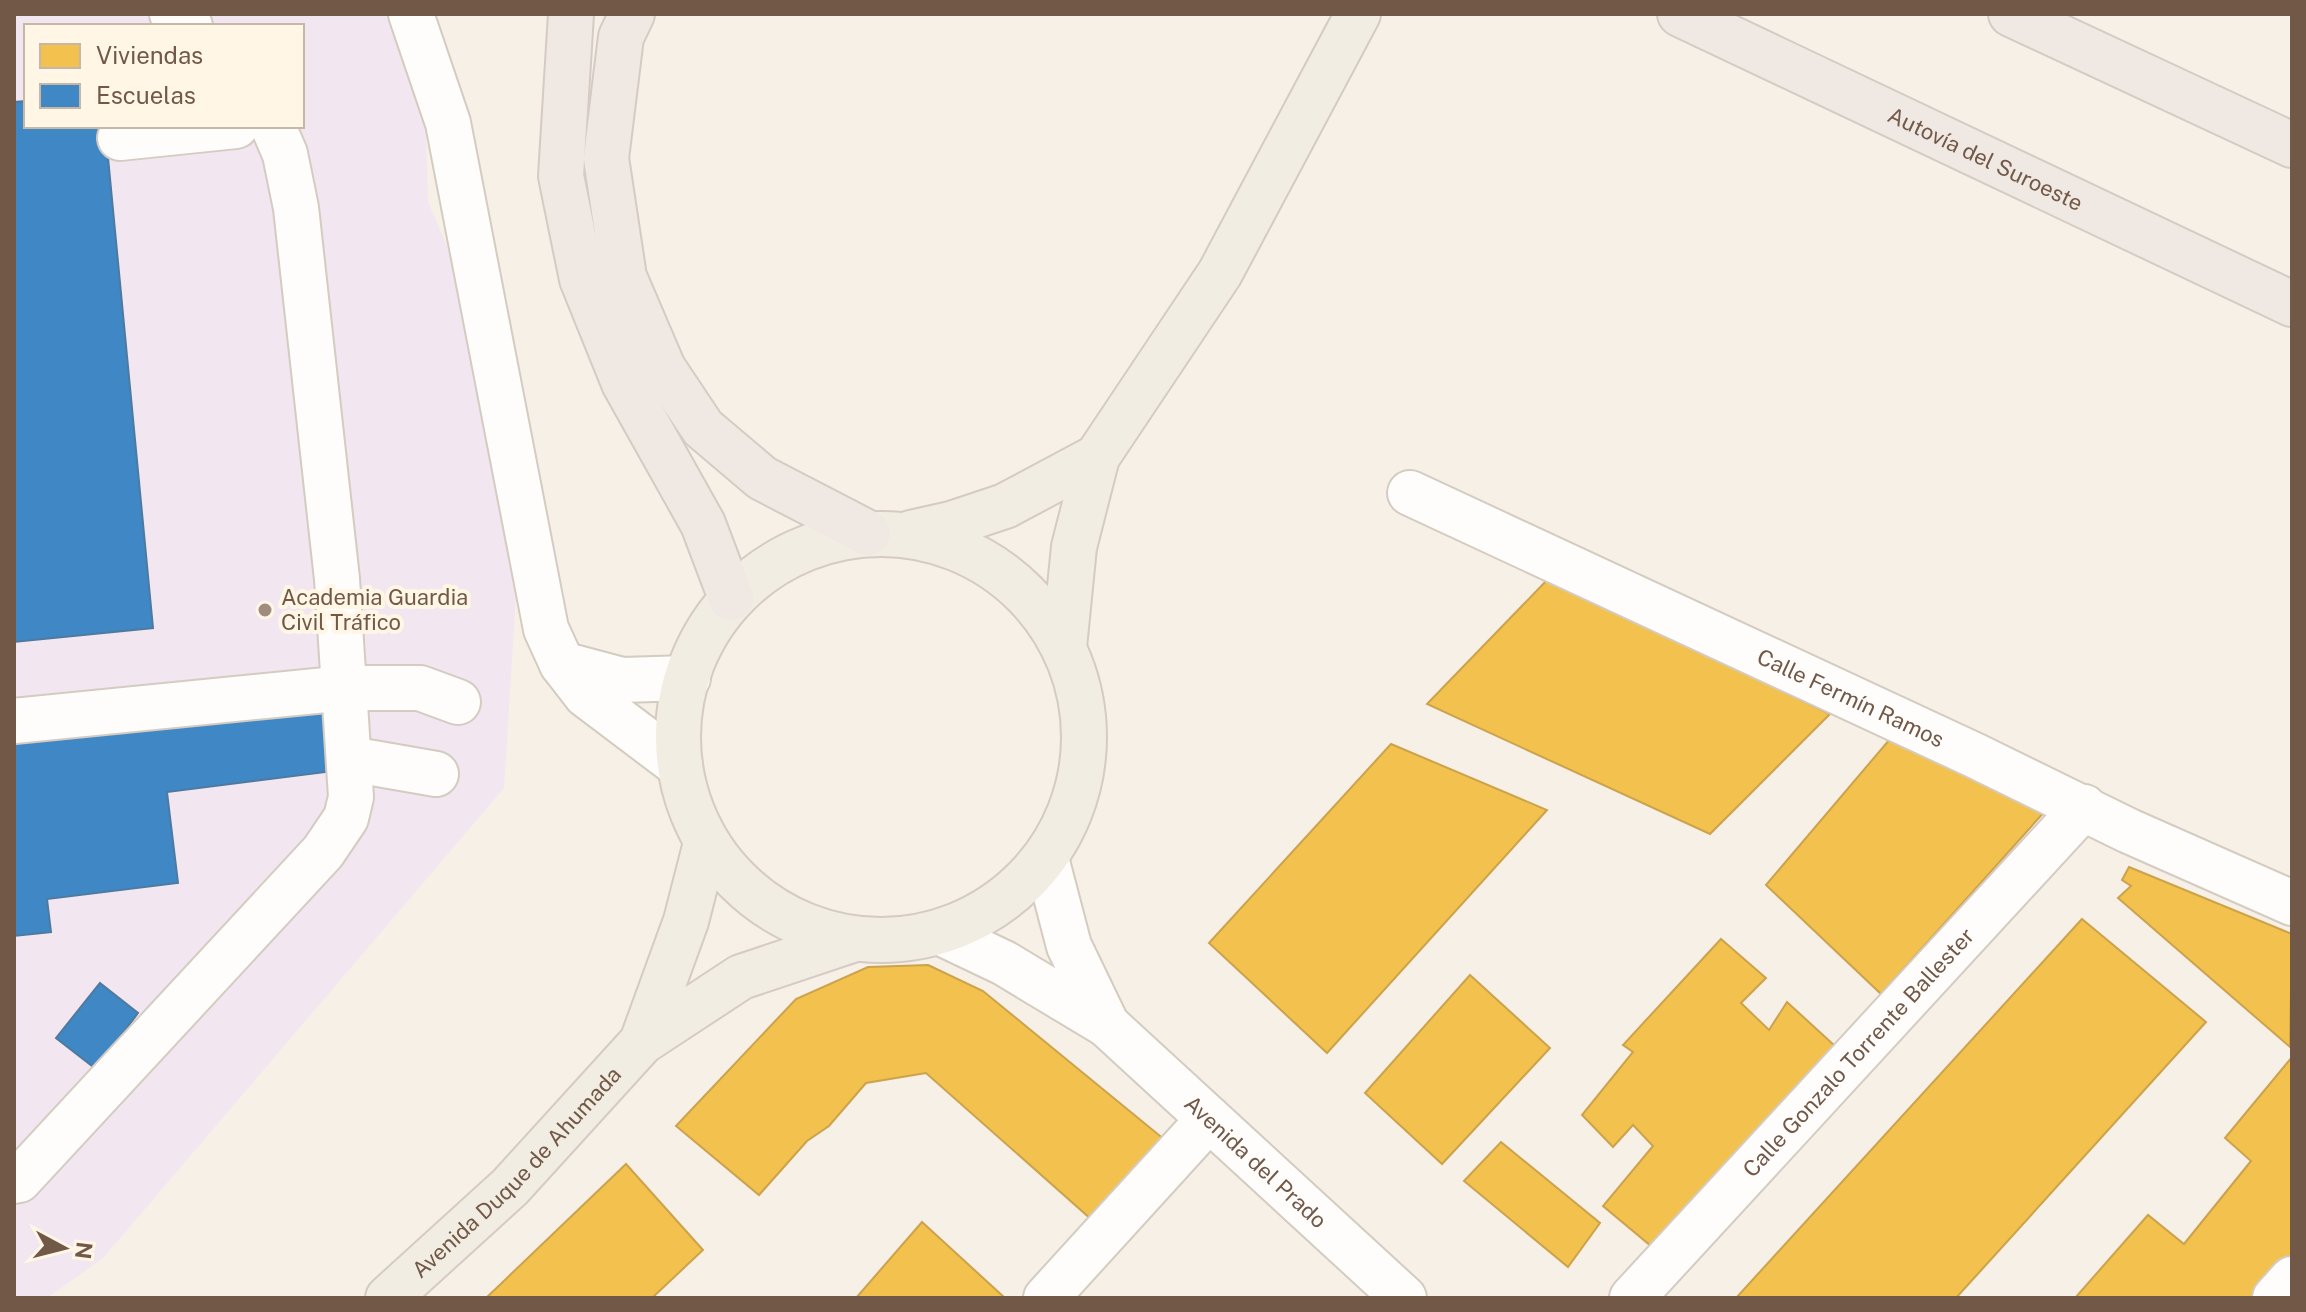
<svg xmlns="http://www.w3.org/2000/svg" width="2306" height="1312" viewBox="0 0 2306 1312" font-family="'Public Sans',sans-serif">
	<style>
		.education { fill: #f2e6f0; fill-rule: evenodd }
		.homes { fill: #f2c14e; stroke: #cca24c; stroke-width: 2 }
		.schools { fill: #3f88c5; stroke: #4e7a9f; stroke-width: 2 }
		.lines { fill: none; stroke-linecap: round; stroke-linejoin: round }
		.minor-casing { stroke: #d4cbc1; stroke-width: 48 }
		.major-casing { stroke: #d5cbc4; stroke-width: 48 }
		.highway-casing { stroke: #d5cbc4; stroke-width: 48 }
		.minor { stroke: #fefdfb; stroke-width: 44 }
		.major { stroke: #f2ede3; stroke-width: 44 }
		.highway { stroke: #f0e8e3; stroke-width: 44 }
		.poi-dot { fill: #a08d7f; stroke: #fff6e6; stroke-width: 3 }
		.labels { text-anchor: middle; stroke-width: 8; stroke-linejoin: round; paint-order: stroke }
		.street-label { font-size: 22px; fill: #725847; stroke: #fff6e6 }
		.poi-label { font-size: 22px; fill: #725847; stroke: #fff6e6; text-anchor: start }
	</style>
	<rect width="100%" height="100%" fill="#f6f0e6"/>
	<path class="education" d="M14 14H422L428 202 526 432 504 788 103 1258 47 1298H14ZM26 26H302V126H26Z"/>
	<path class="homes" d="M1549 578 1830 714 1710 834 1427 704Z
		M1890 739 2046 810 1881 994 1766 885Z
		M1391 744 1547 810 1327 1053 1209 943Z
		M2129 867 2292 934 2290 1047 2118 898 2131 886 2122 880Z
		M2082 919 2206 1022 1956 1298H1736Z
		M1721 939 1766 978 1741 1003 1769 1030 1787 1002 1835 1046 1651 1246 1603 1206 1653 1146 1633 1125 1613 1147 1582 1115 1633 1052 1623 1045Z
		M928 965 983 991 1165 1140 1092 1220 926 1073 866 1083 829 1126 807 1141 759 1195 676 1126 796 999 868 967Z
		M1470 975 1550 1048 1442 1164 1365 1093Z
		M2292 1057V1254L2252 1298H2075L2148 1215 2184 1244 2251 1161 2225 1138Z
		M1501 1142 1600 1223 1568 1267 1464 1181Z
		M626 1164 703 1250 652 1298H486Z
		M922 1222 1005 1298H856Z"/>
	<path class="schools" d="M26 101V126H105L153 628 14 642V102Z
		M326 703 334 771 167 792 178 883 47 899 51 932 14 936V739Z
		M100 983 138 1013 96 1069 56 1038Z"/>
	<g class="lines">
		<defs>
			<g id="minor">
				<path d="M172 14 190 26"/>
				<path d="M411 14 448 123 546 629 562 664 586 695 680 766"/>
				<path d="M120 138 236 126"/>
				<path id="s1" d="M1410 493 1976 756 2129 831 2292 903"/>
				<path d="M562 664 622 680 688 678"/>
				<path d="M14 721 346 688H420L458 702"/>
				<path d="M350 759 436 774"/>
				<path d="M1046 858 1069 946 1107 1025"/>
				<path id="s2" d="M941 933 1004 963 1107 1025 1404 1298"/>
				<path d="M14 1181 19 1180 323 852 346 818 351 797 337 579 296 208 285 154 273 126"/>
				<path d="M1046 1298 1209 1119"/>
				<path id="s3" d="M1632 1298 2084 807"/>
				<path d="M2275 1298 2292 1279"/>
			</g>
			<g id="major">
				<path d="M911 533 951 524 1005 506 1097 457"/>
				<circle cx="881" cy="737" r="203"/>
				<path d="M1064 647 1074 547 1097 457 1220 273 1358 14"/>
				<path d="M642 1042 686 921 706 843"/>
				<path id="s4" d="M388 1298 510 1187 642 1042 741 977 852 940"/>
			</g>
			<g id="highway">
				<path d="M571 14 561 176 582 279 624 383 703 524 731 598"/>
				<path d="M632 14 621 37 606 158 624 277 663 368 703 428 762 478 868 533"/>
				<path id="s5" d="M1680 14 2292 304"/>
				<path d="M2011 14 2292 145"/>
			</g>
		</defs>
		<use href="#minor" class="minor-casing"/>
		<use href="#major" class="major-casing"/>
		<use href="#highway" class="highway-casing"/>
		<use href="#minor" class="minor"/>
		<use href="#major" class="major"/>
		<use href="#highway" class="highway"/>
	</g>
	<circle class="poi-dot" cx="265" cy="610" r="8"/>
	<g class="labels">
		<g class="street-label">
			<text dy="8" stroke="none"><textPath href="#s5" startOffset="338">Autovía del Suroeste</textPath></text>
			<text dy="8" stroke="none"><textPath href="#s1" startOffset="486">Calle Fermín Ramos</textPath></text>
			<text dy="8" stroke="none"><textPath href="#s3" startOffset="334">Calle Gonzalo Torrente Ballester</textPath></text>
			<text dy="8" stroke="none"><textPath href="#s2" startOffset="392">Avenida del Prado</textPath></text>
			<text dy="8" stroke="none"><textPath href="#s4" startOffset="180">Avenida Duque de Ahumada</textPath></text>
		</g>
		<g class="poi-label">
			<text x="281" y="605">Academia Guardia<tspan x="281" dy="25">Civil Tráfico</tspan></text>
		</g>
	</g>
	<rect width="2306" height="1312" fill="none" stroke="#725847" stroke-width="32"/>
	<rect x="24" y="24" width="280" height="104" fill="#fff6e6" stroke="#c7b7a6" stroke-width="2"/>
	<rect x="40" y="44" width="40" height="24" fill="#f2c14e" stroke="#c7b7a6" stroke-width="2"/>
	<text x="96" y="64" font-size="24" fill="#725847">Viviendas</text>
	<rect x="40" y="84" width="40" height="24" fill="#3f88c5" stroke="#c7b7a6" stroke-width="2"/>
	<text x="96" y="104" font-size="24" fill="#725847">Escuelas</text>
	<g transform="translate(64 1248) rotate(97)" stroke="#fff6e6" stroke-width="6" paint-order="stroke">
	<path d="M0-6L14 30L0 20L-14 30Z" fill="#725847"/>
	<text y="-12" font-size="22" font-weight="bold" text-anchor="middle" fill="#725847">N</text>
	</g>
</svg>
